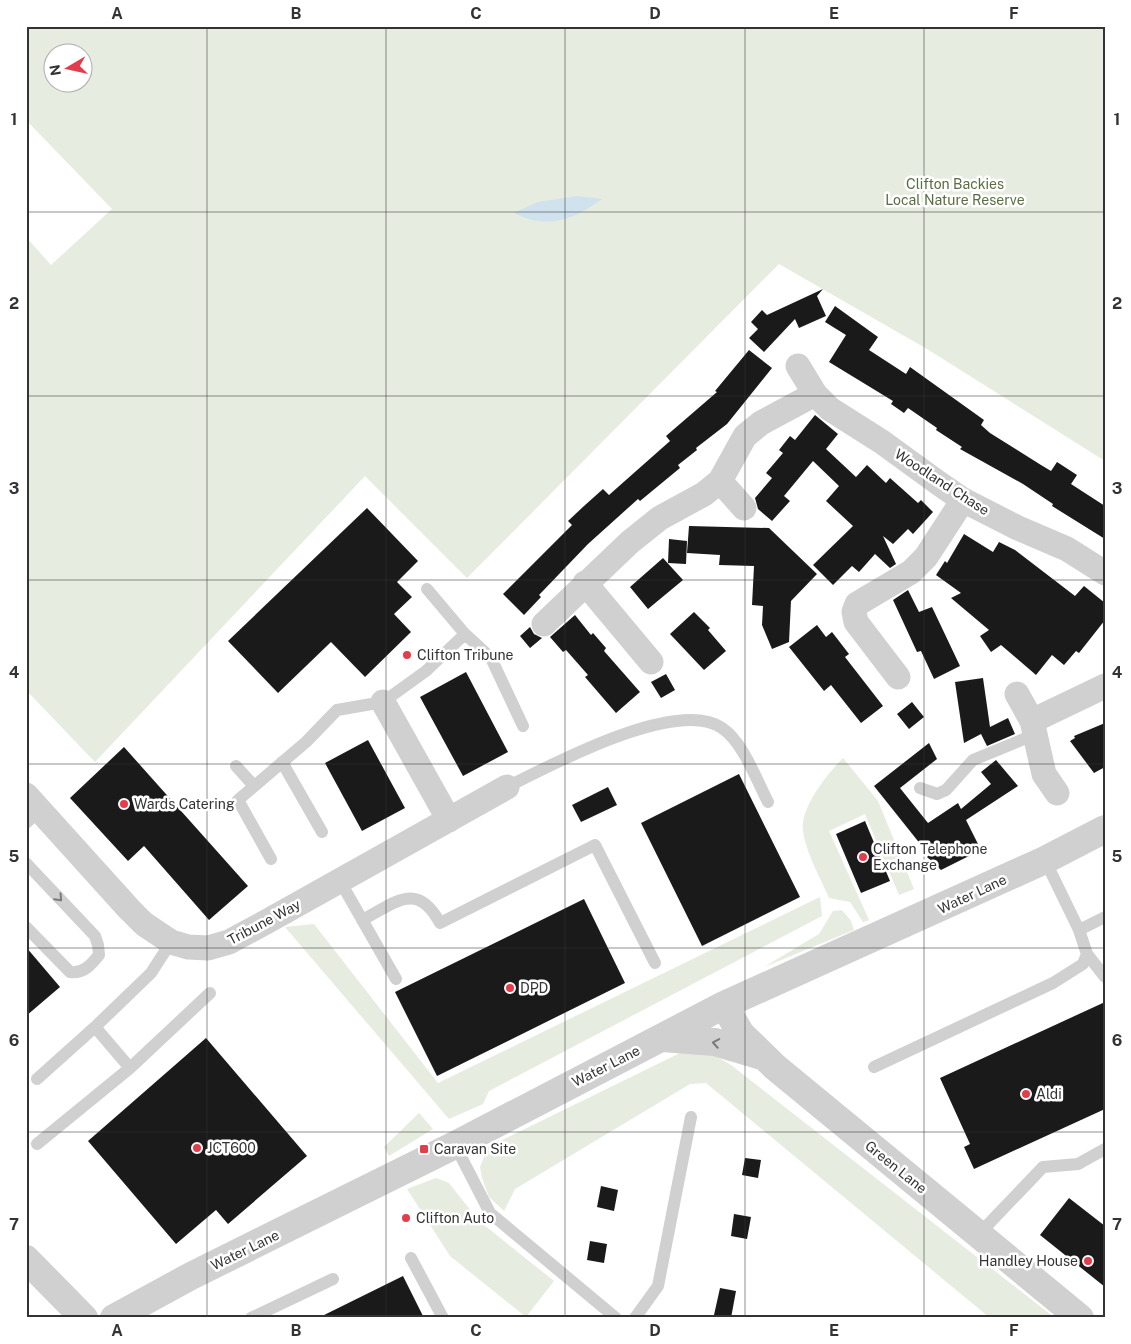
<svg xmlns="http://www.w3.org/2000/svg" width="1131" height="1344" viewBox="0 0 1131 1344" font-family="'Public Sans',sans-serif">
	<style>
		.green { fill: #e6ecdf; fill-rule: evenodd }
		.water { fill: #cfe2ed }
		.building { fill: #1a1a1a }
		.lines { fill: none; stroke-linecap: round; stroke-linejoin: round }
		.service { stroke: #d0d0d0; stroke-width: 12 }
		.minor { stroke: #d0d0d0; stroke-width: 25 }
		.tertiary { stroke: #d0d0d0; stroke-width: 28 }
		.oneway { stroke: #7a7a7a }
		.grid { fill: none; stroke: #333; stroke-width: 1; stroke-opacity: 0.55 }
		.poi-dot { fill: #e23d4d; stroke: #fff; stroke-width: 2 }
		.labels { text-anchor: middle; stroke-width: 5; stroke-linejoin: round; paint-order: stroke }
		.park-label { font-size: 14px; fill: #576f40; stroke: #fff }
		.street-label { font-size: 14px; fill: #333; stroke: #fff }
		.poi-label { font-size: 14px; fill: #333; stroke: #fff; text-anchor: start }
		.neatline { fill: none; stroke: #333; stroke-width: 2 }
		.grid-label { font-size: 16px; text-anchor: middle; font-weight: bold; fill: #333 }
	</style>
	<rect width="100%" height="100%" fill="#fff"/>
	<path class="green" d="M26 26H1105V461L927 349 779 264 467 578 365 476 95 762 26 690V237L51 265 112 209 26 120ZM52 52H82V82H52Z
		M843 758 878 801 914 889 899 895 865 814 829 831 869 920 863 922 850 902 829 898C821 879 805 851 803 830 800 808 828 773 843 758Z
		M820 897 822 916 489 1091 483 1104 449 1119 285 927 314 924 438 1083Z
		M842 910 851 921 854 930 764 967 819 934 833 911Z
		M680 1053 712 1054 731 1065 1055 1318H990L706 1083 690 1084 515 1189 504 1211 489 1197 482 1178 480 1167 488 1147Z
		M419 1113 433 1129 389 1156 384 1147Z
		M436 1178 449 1183 479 1221 554 1281 526 1317 450 1256 407 1189Z"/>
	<path class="water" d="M578 196 602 199C573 220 547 230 514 213L538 202Z"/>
	<path class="building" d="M823 289 817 296 826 316 799 328 795 319 764 352 749 338 758 329 751 322 762 310 767 315Z
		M835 306 878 337 869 350 906 374 910 367 984 420 981 425 990 433 1041 465 1051 471 1057 462 1077 475 1071 484 1105 506V539L1052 506 1053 504 1023 484 960 449 962 447 936 430 937 428 908 408 904 413 891 404 893 401 829 362 846 335 825 322Z
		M749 350 772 368 727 424 696 448 697 450 678 465 680 468 640 501 638 499 588 544 539 595 541 597 524 615 503 594 572 525 568 521 584 506 603 489 609 495 670 441 666 436 717 392 715 391Z
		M815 415 838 434 826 449 856 477 867 465 886 483 890 478 918 503 921 500 933 512 913 534 908 529 893 544 883 536 896 564 890 568 875 554 859 572 852 566 833 585 813 565 853 526 826 501 839 486 813 461 784 496 790 501 772 521 758 509 755 498 772 478 766 473 783 453 779 450 790 436 795 440Z
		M367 508 418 561 397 582 412 597 394 614 411 632 365 677 331 642 278 693 228 641Z
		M689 526 769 528 817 574 791 601 789 642 772 649 762 625 763 606 752 605 754 566 719 565 720 555 687 553Z
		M964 534 993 552 999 542 1015 550 1075 596 1084 586 1105 603V620L1079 653 1076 651 1064 665 1052 655 1036 675 1001 645 991 652 980 636 989 630 951 598 961 593 936 575 945 561 947 563Z
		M669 539 687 541 686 564 668 563Z
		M663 558 683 580 648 609 630 587Z
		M908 590 919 612 932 607 960 666 934 679 921 651 917 652 893 600Z
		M694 612 710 628 708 630 726 651 704 670 670 634Z
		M575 615 591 635 593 633 606 648 604 651 640 692 616 713 585 677 588 675 566 650 563 652 550 637Z
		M817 625 826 637 832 632 849 654 845 657 883 706 861 723 831 685 824 691 789 647Z
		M530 627 534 634 542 638 530 648 520 636Z
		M466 672 508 752 463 776 420 697Z
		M666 674 675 690 661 698 651 682Z
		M983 678 990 727 1008 718 1015 734 987 746 981 734 964 743 955 682Z
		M912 702 924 717 909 729 897 714Z
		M1105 723V767L1094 773 1070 741 1075 738 1074 736Z
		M368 740 405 808 362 831 325 763Z
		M929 743 937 759 900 788 928 823 958 803 961 809 991 784 981 772 996 760 1018 786 966 820 981 850 941 870 927 857 929 855 874 786Z
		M124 747 248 886 209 920 144 846 128 861 70 798Z
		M739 774 800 897 702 946 641 823Z
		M608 787 617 805 581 822 572 805Z
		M865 821 890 881 861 893 836 834Z
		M584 899 625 983 437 1076 395 992Z
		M26 947 60 987 26 1016Z
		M1105 1002V1109L974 1169 964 1147 970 1144 940 1078Z
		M206 1038 307 1156 228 1224 216 1210 176 1244 88 1141Z
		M745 1158 761 1160 758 1178 742 1175Z
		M601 1186 618 1190 614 1211 597 1207Z
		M1069 1198 1105 1226V1287L1040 1235Z
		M734 1214 751 1217 747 1239 731 1236Z
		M590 1241 607 1244 604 1263 587 1260Z
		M403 1276 424 1318H318Z
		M720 1288 736 1291 731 1318 714 1315Z"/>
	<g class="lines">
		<path class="service" d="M427 589 465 634 491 658 523 726
			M282 762 322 832
			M236 766 253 785
			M507 787C551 765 677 697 722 728 743 742 756 779 768 802
			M920 788 937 794 946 790 973 760 1036 734
			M26 823 40 810
			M271 859 238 800 306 742 337 710 383 702 426 671 465 634
			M26 863 95 936 98 945 99 955C91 965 83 974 70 972L26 927
			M340 881 396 979
			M362 920C395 903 417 880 440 923L595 845 655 963
			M1079 930 1105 917
			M1087 954 1105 977
			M874 1067 1053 983 1083 964 1087 954 1079 930 1045 860
			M130 1068 210 993
			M37 1079 95 1027
			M37 1144 130 1068 95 1027 151 973 171 942
			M455 1145 490 1213 616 1318
			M979 1234 1043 1167 1078 1164 1105 1149
			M411 1258 443 1318
			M251 1318 333 1279
			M635 1318 658 1286 691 1117"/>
		<path class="minor" d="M798 366 815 394 830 409 882 442 937 482 963 500 1018 528 1067 549 1105 573
			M720 481 744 508
			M585 583 651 662
			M544 624 630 542 660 518 704 494 720 481 745 436 761 423 815 394
			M898 677 856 622 854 612 857 604 911 572 926 557 963 500
			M1017 694 1032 721 1044 774 1057 793
			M383 702 449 820
			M1032 721 1105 686
			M26 795 129 909 144 924 171 942 188 947 208 948 229 942 266 922 507 787"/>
		<path class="tertiary" d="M724 1005 741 1034 775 1067 1080 1318
			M662 1038 715 1042 762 1056
			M26 1259 84 1318
			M114 1318 191 1276 455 1145 724 1005 1045 860 1105 829"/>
	</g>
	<defs><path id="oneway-chevron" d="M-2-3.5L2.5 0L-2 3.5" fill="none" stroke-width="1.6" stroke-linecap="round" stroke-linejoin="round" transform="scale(1.25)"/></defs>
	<g class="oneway">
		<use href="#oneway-chevron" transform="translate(59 898) rotate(47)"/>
		<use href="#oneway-chevron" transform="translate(716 1043) rotate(-170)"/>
	</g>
	<path class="grid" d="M207 26V1318M386 26V1318M565 26V1318M745 26V1318M924 26V1318M26 212H1105M26 396H1105M26 580H1105M26 764H1105M26 948H1105M26 1132H1105"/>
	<g class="poi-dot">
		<circle cx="407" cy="655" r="5"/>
		<circle cx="124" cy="804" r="5"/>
		<circle cx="863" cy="857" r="5"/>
		<circle cx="510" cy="988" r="5"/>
		<circle cx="1026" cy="1094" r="5"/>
		<circle cx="197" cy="1148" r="5"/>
		<rect x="419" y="1144" width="10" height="10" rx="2.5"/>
		<circle cx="406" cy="1218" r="5"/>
		<circle cx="1088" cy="1261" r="5"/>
	</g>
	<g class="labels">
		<g class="park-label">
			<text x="955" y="189">Clifton Backies<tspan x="955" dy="16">Local Nature Reserve</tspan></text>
		</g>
		<g class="street-label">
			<text transform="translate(942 482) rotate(33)" y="5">Woodland Chase</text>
			<text transform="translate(972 894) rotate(-25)" y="5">Water Lane</text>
			<text transform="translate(264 922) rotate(-28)" y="5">Tribune Way</text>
			<text transform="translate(606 1066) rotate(-27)" y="5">Water Lane</text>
			<text transform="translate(896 1167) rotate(39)" y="5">Green Lane</text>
			<text transform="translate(245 1250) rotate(-26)" y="5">Water Lane</text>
		</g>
		<g class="poi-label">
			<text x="417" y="660">Clifton Tribune</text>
			<text x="134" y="809">Wards Catering</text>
			<text x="873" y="854">Clifton Telephone<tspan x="873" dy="16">Exchange</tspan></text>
			<text x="520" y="993">DPD</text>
			<text x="1036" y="1099">Aldi</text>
			<text x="207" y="1153">JCT600</text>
			<text x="434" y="1154">Caravan Site</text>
			<text x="416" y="1223">Clifton Auto</text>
			<text x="1078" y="1266" text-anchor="end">Handley House</text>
		</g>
	</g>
	<rect width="1131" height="1344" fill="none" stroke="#ffffff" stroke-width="55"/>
	<g transform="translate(68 68) rotate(261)"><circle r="24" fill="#ffffff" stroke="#adadad"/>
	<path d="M0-4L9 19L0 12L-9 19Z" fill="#e23d4d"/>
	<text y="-8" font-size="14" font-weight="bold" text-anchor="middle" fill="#333333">N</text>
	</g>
	<rect x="28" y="28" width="1076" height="1288" class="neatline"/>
	<g class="grid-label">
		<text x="117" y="19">A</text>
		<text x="296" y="19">B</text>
		<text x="476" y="19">C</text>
		<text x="655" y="19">D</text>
		<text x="834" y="19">E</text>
		<text x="1014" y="19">F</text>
		<text x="14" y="125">1</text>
		<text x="1117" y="125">1</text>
		<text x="14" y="309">2</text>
		<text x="1117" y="309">2</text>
		<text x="14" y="494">3</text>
		<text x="1117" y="494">3</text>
		<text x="14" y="678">4</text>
		<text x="1117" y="678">4</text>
		<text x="14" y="862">5</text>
		<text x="1117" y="862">5</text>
		<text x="14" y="1046">6</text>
		<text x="1117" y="1046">6</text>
		<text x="14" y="1230">7</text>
		<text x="1117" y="1230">7</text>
		<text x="117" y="1336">A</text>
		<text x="296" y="1336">B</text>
		<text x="476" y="1336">C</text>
		<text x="655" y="1336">D</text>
		<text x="834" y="1336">E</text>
		<text x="1014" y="1336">F</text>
	</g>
</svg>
